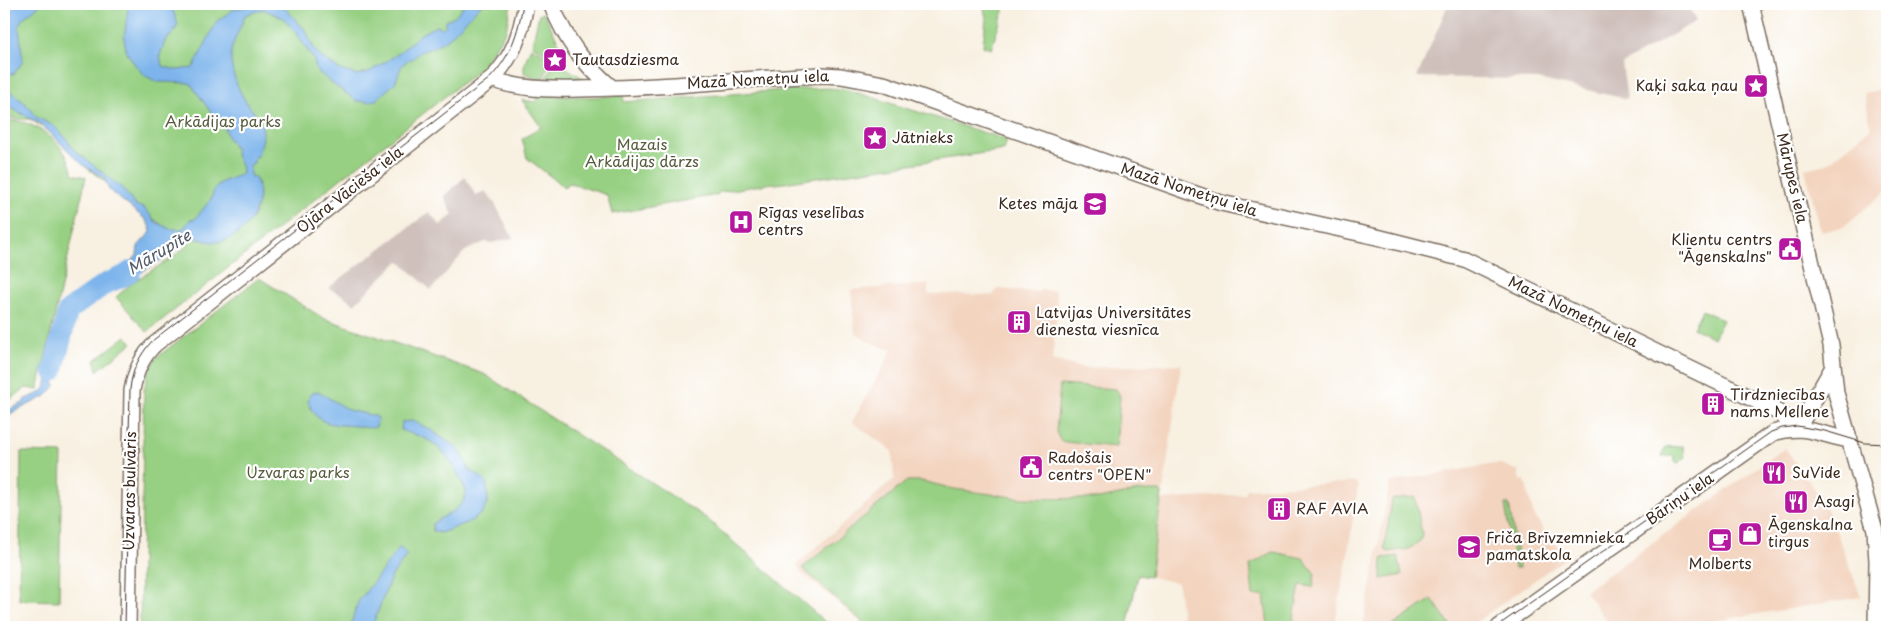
<svg xmlns="http://www.w3.org/2000/svg" width="1891" height="631" viewBox="0 0 1891 631" font-family="'Playpen Sans',sans-serif">
	<style>
		.built { fill: #f3d4bf }
		.industrial { fill: #cfc0bb }
		.green { fill: #97d083; stroke: #697d50 }
		.water { fill: #7bb4eb; stroke: #5b6f84 }
		.lines { fill: none; stroke-linecap: round; stroke-linejoin: round }
		.river { stroke: #7bb4eb; stroke-width: 21 }
		.minor-casing { stroke: #7d6f62; stroke-width: 18 }
		.minor { stroke: #fff; stroke-width: 15 }
		.tram { stroke: #3b2a1e; stroke-width: 1 }
		.labels { text-anchor: middle; stroke-width: 4.5; stroke-linejoin: round; paint-order: stroke }
		.poi-label { font-size: 15px; fill: #3b2a1e; stroke: #fff; text-anchor: start }
		.street-label { font-size: 15px; fill: #3b2a1e; stroke: #fff }
		.park-label { font-size: 15px; fill: #575c3c; stroke: #fff }
		.water-label { font-size: 16px; font-style: italic; fill: #515a66; stroke: #fff }
	</style>
	<rect width="100%" height="100%" fill="#fff"/>
	<filter id="ink" filterUnits="userSpaceOnUse"><feTurbulence type="fractalNoise" baseFrequency=".02" numOctaves="2"/><feDisplacementMap in="SourceGraphic" scale="10" xChannelSelector="R" yChannelSelector="G"/><feConvolveMatrix kernelMatrix="1 2 1 2 8 2 1 2 1" color-interpolation-filters="sRGB"/></filter>
	<filter id="wash" filterUnits="userSpaceOnUse"><feTurbulence type="fractalNoise" baseFrequency=".0096" numOctaves="4" result="noise"/><feDisplacementMap in="SourceGraphic" scale="20" xChannelSelector="R" yChannelSelector="G"/><feGaussianBlur stdDeviation="1.12" result="paint"/><feColorMatrix in="noise" values="0 0 0 0 0 0 0 0 0 0 0 0 0 0 0 0 0 1.4 0 .05"/><feComposite in="paint" operator="in"/></filter>
	<g filter="url(#wash)">
		<rect width="100%" height="100%" fill="#f8f0e1"/>
		<path class="built" d="M1887 88V190L1843 227 1821 232 1805 169 1827 164 1871 128 1864 93Z
			M930 284 928 287V294L993 295 998 289 1039 292V290L1056 291 1057 311 1052 360 1085 368 1181 364 1162 500 1246 494V489L1356 482 1358 486 1346 566 1334 627H1183L1178 583 1138 574 1127 627H867L800 572 797 564 894 479 892 451 852 422 892 350 867 341 855 332 851 290Z
			M1785 448 1821 498 1830 515 1861 597 1684 626 1611 627 1585 591Z
			M1495 464H1502L1518 471 1520 481 1525 480 1533 513 1549 539 1570 555 1469 627H1363L1390 482Z"/>
		<path class="industrial" d="M1475 4H1687L1696 21 1622 64 1627 99 1538 79 1417 77 1447 7 1476 8Z
			M465 177 476 196 485 191 494 202 513 238 492 243 485 242 465 251 431 290 399 261 354 304 344 296 328 288 429 212 440 225 453 215 445 199V195Z"/>
		<path class="green" d="M4 4H511L506 31 481 68 147 332 116 297 133 282 173 257 188 245 83 165 50 132 30 119C21 121 13 117 4 117Z
			M983 4H1006L991 49 983 46 986 18Z
			M542 13H544L561 47 556 56H552L532 45 539 14Z
			M531 47 551 58V63L543 78 534 77 524 73V64Z
			M558 63 583 78 582 79 546 78 554 64Z
			M829 88 848 90 871 97 1007 140 1004 150 776 184 773 183 720 192 717 195 612 214 607 195 570 183 564 187 527 158 522 139 541 127 522 100 538 102 533 95 592 97 623 95 624 102 798 89Z
			M4 120C27 119 52 133 64 152 69 159 71 167 73 174L86 177 38 390 26 388 4 404Z
			M259 278 323 318 484 374 706 518 831 627H140L144 391 148 372 156 358Z
			M1702 310 1723 320 1714 338 1693 328Z
			M126 336 132 343 97 371 95 360Z
			M1060 385 1116 389 1120 396 1116 447 1065 442 1060 440 1056 432Z
			M1683 446 1685 458 1679 463 1675 462 1674 456H1662L1665 447Z
			M21 452 62 453 59 601 19 600Z
			M907 481H922L954 489 1020 498 1099 499 1139 491H1160L1162 494 1150 577 1138 575 1127 627H868L802 568Z
			M1415 497 1422 533 1421 540 1409 549 1389 552 1384 549 1392 499Z
			M1505 504H1509L1519 568H1515Z
			M1273 552 1303 558 1315 574 1313 587 1300 585 1293 623 1284 625 1282 627H1257L1268 625 1264 595 1253 596 1250 565Z
			M1398 556 1402 575 1381 579 1382 560 1383 558Z
			M1432 599 1450 625 1447 627H1391Z
			M4 623 84 624V627H4Z"/>
		<path class="water" d="M4 4H41L22 19 19 27 23 61 14 74 4 73Z
			M126 4H171L178 25 171 36 166 39 160 55 162 66 176 70 193 68 217 21 234 9 246 7 253 4H271L279 6 286 9 306 31 314 49 320 56 338 69 356 75 369 72 396 55 421 34 436 26 443 28 445 26V21L455 16 465 4H482L449 38 432 48 420 52 412 59 408 60 402 65 395 83 376 100 368 102 357 101 334 85 316 70 314 60 294 30 283 18 263 9 245 15C242 26 231 44 231 54 230 67 236 84 242 95 252 114 269 121 261 146 259 151 258 156 254 160V163L250 165V176L255 177C268 204 246 237 219 242 208 243 199 238 188 237 175 254 165 257 148 268 136 275 122 293 107 288L104 279 122 270 133 260 137 255 138 246 151 232 150 227 145 219 109 190 104 178 83 165 42 125 4 104V85L30 108 36 117 54 126 66 138 73 149 122 188 135 205 144 208 156 222 170 229H183L190 220 195 219 211 199 214 190 220 183 242 174 241 165 235 153 236 150 227 136 223 123 215 118 190 83 157 82 144 75 133 62 126 51 124 38 128 8Z
			M55 342 63 344 54 375 55 386 46 396 4 417V412L23 403 25 399 40 393 45 388 53 365Z
			M318 391 348 410 375 416 378 418 376 427C370 429 363 427 356 426 334 424 316 427 308 401L310 394Z
			M413 421 429 429 456 447 462 454 469 470 481 477 486 482 487 487 488 501 482 513 471 521 441 533 433 531 432 524C445 514 465 510 466 491 457 470 445 448 424 438 417 434 408 434 401 430L402 422Z
			M400 547 407 555 391 577 372 627H350L358 602Z"/>
		<g class="lines">
			<path class="river" d="M53 371 68 311 105 284 124 276 131 271"/>
		</g>
	</g>
	<g filter="url(#ink)">
		<g class="lines">
			<defs>
				<path id="minor" d="M551 4C567 42 581 61 612 88
					M1751 4 1831 345 1836 393 1875 530 1877 561 1876 627
					M492 79C526 93 577 89 613 88 683 86 752 78 822 75L841 76 884 84 1221 203 1377 237 1464 259 1767 406 1781 414 1795 428
					M1795 428 1802 421 1833 367
					M128 627 132 391C135 372 141 357 155 344L492 79C514 55 520 36 526 4
					M1499 627 1773 433C1804 423 1820 435 1850 440"/>
			</defs>
			<use href="#minor" class="minor-casing"/>
			<use href="#minor" class="minor"/>
			<path class="tram" d="M125 627 130 389C132 370 139 356 152 341L490 78C511 56 518 33 523 4
				M1496 627 1771 432 1782 428 1797 426 1825 431 1865 443 1887 444"/>
		</g>
	</g>
	<defs>
		<symbol id="sight-square" viewBox="-11 -11 22 22"><rect x="-9" y="-9" width="18" height="18" rx="4" fill="#b5179e" stroke="#fff"/><path d="M0-6L1.8-2.2L6-1.7L2.9 1.2L3.7 5.4L0 3.3L-3.7 5.4L-2.9 1.2L-6-1.7L-1.8-2.2Z" fill="#fff"/></symbol>
		<symbol id="school-square" viewBox="-11 -11 22 22"><rect x="-9" y="-9" width="18" height="18" rx="4" fill="#b5179e" stroke="#fff"/><path d="M0-5L7-2L0 1L-7-2ZM-4 1L0 2.5L4 1V4Q0 6-4 4Z" fill="#fff"/></symbol>
		<symbol id="hospital-square" viewBox="-11 -11 22 22"><rect x="-9" y="-9" width="18" height="18" rx="4" fill="#b5179e" stroke="#fff"/><path d="M-5-5h3v3.5h4V-5h3V5h-3V1.5h-4V5h-3Z" fill="#fff"/></symbol>
		<symbol id="civic-square" viewBox="-11 -11 22 22"><rect x="-9" y="-9" width="18" height="18" rx="4" fill="#b5179e" stroke="#fff"/><path d="M-.6-6.5H3V-4.5H.6V-3L4-1V1h2V6H-6V1h2V-1L-.6-3ZM-1.2 2.5V6h2.4V2.5Z" fill="#fff"/></symbol>
		<symbol id="building-square" viewBox="-11 -11 22 22"><rect x="-9" y="-9" width="18" height="18" rx="4" fill="#b5179e" stroke="#fff"/><path d="M-4-6H4V6H1V3H-1V6H-4ZM-2.5-4.3h1.7v1.8h-1.7ZM.8-4.3h1.7v1.8H.8ZM-2.5-1h1.7V.8h-1.7ZM.8-1h1.7V.8H.8Z" fill="#fff"/></symbol>
		<symbol id="restaurant-square" viewBox="-11 -11 22 22"><rect x="-9" y="-9" width="18" height="18" rx="4" fill="#b5179e" stroke="#fff"/><path d="M-5-6h1v4h1v-4h1v4h1v-4h1v5L-1.5 .5V6h-2V.5L-5-1ZM5-6V6H3V1.5H1.5Q1.5-4 5-6Z" fill="#fff"/></symbol>
		<symbol id="shop-square" viewBox="-11 -11 22 22"><rect x="-9" y="-9" width="18" height="18" rx="4" fill="#b5179e" stroke="#fff"/><path d="M-5-2.5h2.3a2.7 3.5 0 0 1 5.4 0H5L5.5 6h-11ZM-1.5-2.5h3a1.5 2.3 0 0 0-3 0Z" fill="#fff"/></symbol>
		<symbol id="cafe-square" viewBox="-11 -11 22 22"><rect x="-9" y="-9" width="18" height="18" rx="4" fill="#b5179e" stroke="#fff"/><path d="M-5.5-4.5H6V0H3Q3 3.5 0 3.5H-2.5Q-5.5 3.5-5.5 0ZM3-3.2v2h1.7v-2ZM-6 4.5H4V6H-6Z" fill="#fff"/></symbol>
	</defs>
	<g fill-rule="evenodd">
		<use href="#sight-square" x="541" y="46" width="28" height="28"/>
		<use href="#sight-square" x="1742" y="72" width="28" height="28"/>
		<use href="#sight-square" x="861" y="124" width="28" height="28"/>
		<use href="#school-square" x="1081" y="190" width="28" height="28"/>
		<use href="#hospital-square" x="727" y="208" width="28" height="28"/>
		<use href="#civic-square" x="1776" y="235" width="28" height="28"/>
		<use href="#building-square" x="1005" y="308" width="28" height="28"/>
		<use href="#building-square" x="1699" y="390" width="28" height="28"/>
		<use href="#civic-square" x="1017" y="453" width="28" height="28"/>
		<use href="#restaurant-square" x="1760" y="459" width="28" height="28"/>
		<use href="#restaurant-square" x="1782" y="488" width="28" height="28"/>
		<use href="#building-square" x="1265" y="495" width="28" height="28"/>
		<use href="#shop-square" x="1736" y="520" width="28" height="28"/>
		<use href="#cafe-square" x="1706" y="526" width="28" height="28"/>
		<use href="#school-square" x="1455" y="533" width="28" height="28"/>
	</g>
	<g class="labels">
		<g class="poi-label">
			<text x="572" y="65">Tautasdziesma</text>
			<text x="1738" y="91" text-anchor="end">Kaķi saka ņau</text>
			<text x="892" y="143">Jātnieks</text>
			<text x="1078" y="209" text-anchor="end">Ketes māja</text>
			<text x="758" y="218">Rīgas veselības<tspan x="758" dy="17">centrs</tspan></text>
			<text x="1772" y="245" text-anchor="end">Klientu centrs<tspan x="1772" dy="17">"Āgenskalns"</tspan></text>
			<text x="1036" y="318">Latvijas Universitātes<tspan x="1036" dy="17">dienesta viesnīca</tspan></text>
			<text x="1730" y="400">Tirdzniecības<tspan x="1730" dy="17">nams Mellene</tspan></text>
			<text x="1048" y="463">Radošais<tspan x="1048" dy="17">centrs "OPEN"</tspan></text>
			<text x="1792" y="478">SuVide</text>
			<text x="1814" y="507">Asagi</text>
			<text x="1296" y="514">RAF AVIA</text>
			<text x="1768" y="530">Āgenskalna<tspan x="1768" dy="17">tirgus</tspan></text>
			<text x="1486" y="543">Friča Brīvzemnieka<tspan x="1486" dy="17">pamatskola</tspan></text>
			<text x="1720" y="569" text-anchor="middle">Molberts</text>
		</g>
		<g class="street-label">
			<text transform="translate(758 80) rotate(-3)" y="5">Mazā Nometņu iela</text>
			<text transform="translate(1792 178) rotate(77)" y="5">Mārupes iela</text>
			<text transform="translate(350 190) rotate(-38)" y="5">Ojāra Vācieša iela</text>
			<text transform="translate(1189 190) rotate(18)" y="5">Mazā Nometņu iela</text>
			<text transform="translate(1573 312) rotate(26)" y="5">Mazā Nometņu iela</text>
			<text transform="translate(130 491) rotate(-89)" y="5">Uzvaras bulvāris</text>
			<text transform="translate(1680 499) rotate(-35)" y="5">Bāriņu iela</text>
		</g>
		<g class="park-label">
			<text x="223" y="127">Arkādijas parks</text>
			<text x="642" y="150">Mazais<tspan x="642" dy="17">Arkādijas dārzs</tspan></text>
			<text x="298" y="478">Uzvaras parks</text>
		</g>
		<g class="water-label">
			<text transform="translate(159 252) rotate(-31)" y="6">Mārupīte</text>
		</g>
	</g>
	<rect width="1891" height="631" fill="none" stroke="#fff" stroke-width="20"/>
</svg>
